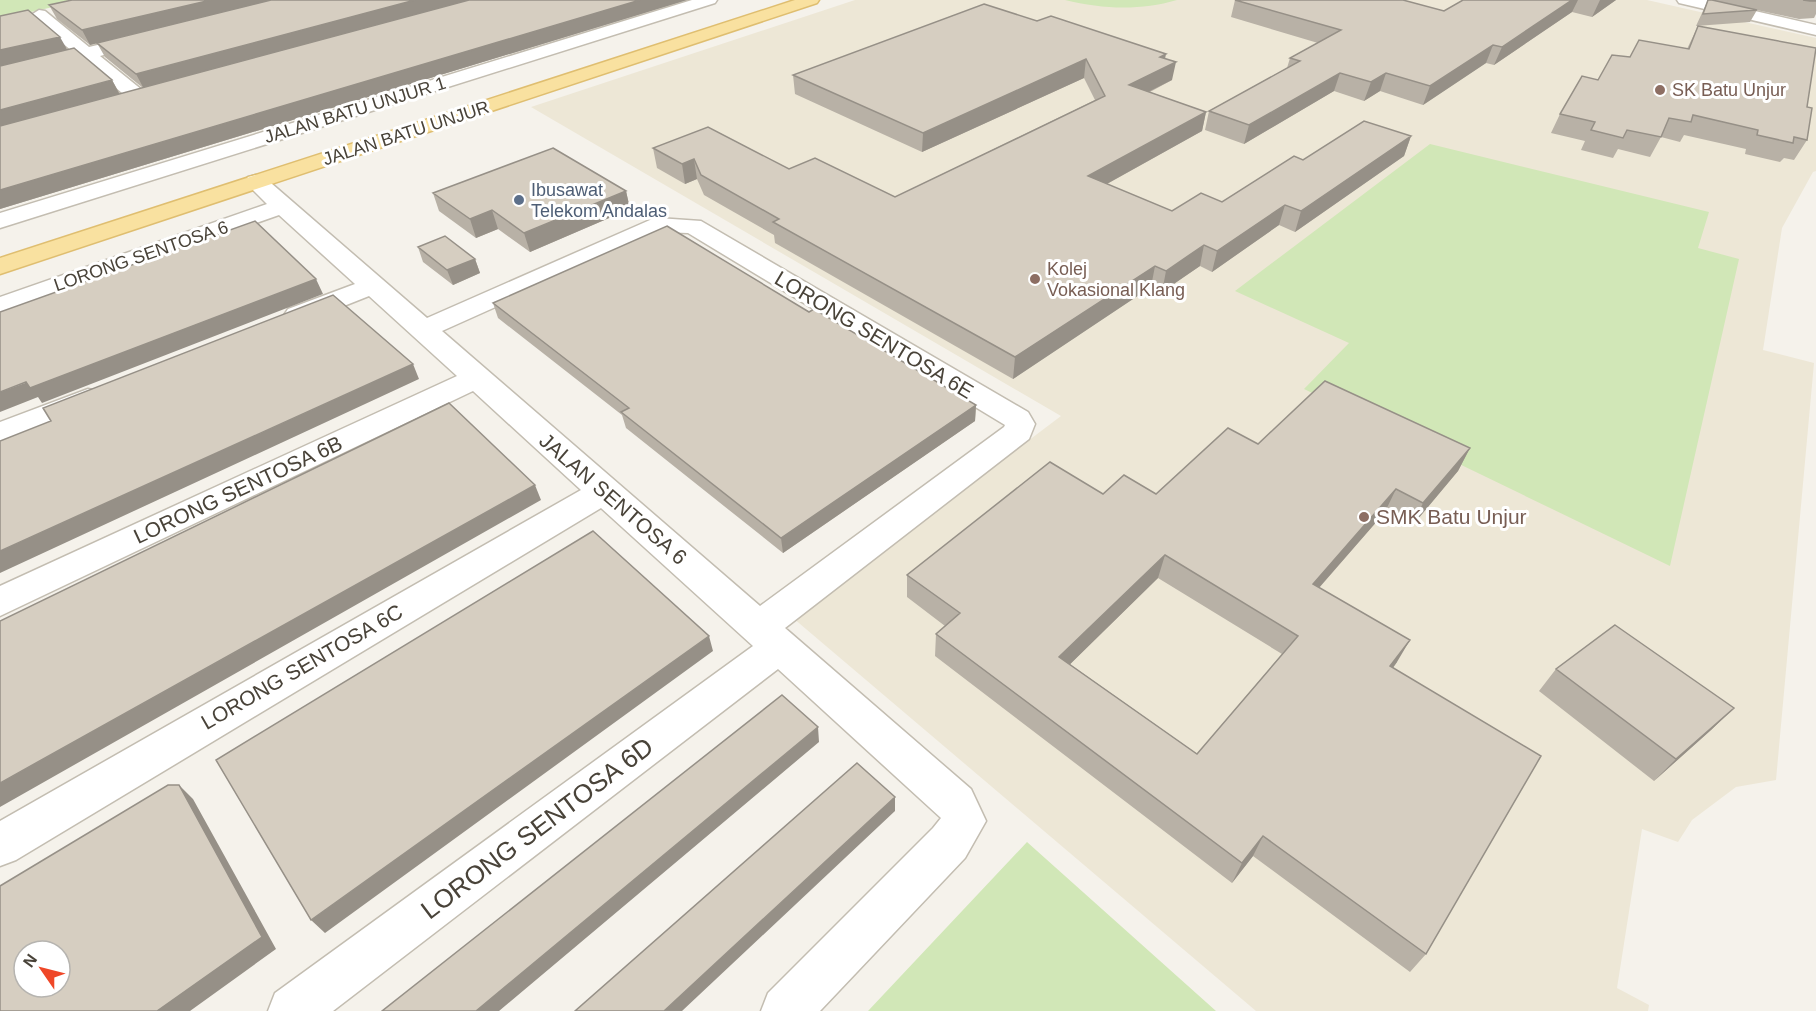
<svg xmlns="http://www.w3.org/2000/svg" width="1816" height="1011" viewBox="0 0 1816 1011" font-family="Arial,sans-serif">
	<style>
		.education { fill: #ede7d6 }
		.green { fill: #d1e7b7 }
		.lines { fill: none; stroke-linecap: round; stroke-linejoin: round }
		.minor-casing { stroke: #c3bdb1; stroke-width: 3 }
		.major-casing { stroke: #dfbe70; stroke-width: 3 }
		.minor { fill: #fff; fill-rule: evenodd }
		.major { fill: #f9e1a0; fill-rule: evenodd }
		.wall { fill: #b8b1a6; fill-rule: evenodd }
		.shaded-wall { fill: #969087 }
		.building { fill: #d6cec1; stroke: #969087; stroke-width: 1.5; fill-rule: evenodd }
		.education-dot { fill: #8d6e63; stroke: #fff; stroke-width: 2 }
		.service-dot { fill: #5c6f8a; stroke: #fff; stroke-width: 2 }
		.labels { text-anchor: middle; stroke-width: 6; stroke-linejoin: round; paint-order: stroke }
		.far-education-label { font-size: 18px; fill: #785e54; stroke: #fff; text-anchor: start }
		.far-street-label { font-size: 18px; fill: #494339; stroke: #fff }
		.far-service-label { font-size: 18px; fill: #4e5e75; stroke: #fff; text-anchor: start }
		.street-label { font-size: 21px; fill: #494339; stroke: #fff }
		.education-label { font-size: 21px; fill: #785e54; stroke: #fff; text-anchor: start }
		.near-street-label { font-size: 26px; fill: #494339; stroke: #fff }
	</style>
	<rect width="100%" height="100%" fill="#f5f2eb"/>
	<path class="education" d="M855 0H1647L1816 38V171L1813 172 1782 228 1763 350 1814 363 1776 780 1736 787 1692 820 1678 842 1642 829 1617 988 1649 1005 1648 1011H1256L793 618 1061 416 531 107Z"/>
	<path class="green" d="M0 0H84L0 19Z
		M1065 0H1177C1139 11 1103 9 1065 0Z
		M1430 144 1709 212 1698 248 1739 259 1670 566 1304 389 1349 343 1235 291Z
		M1027 842 1216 1011H868Z"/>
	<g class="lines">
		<defs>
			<path id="minor" d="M692 0H717L715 3 0 228V213Z
				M1677 0H1707L1816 25V35L1679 3Z
				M39 10 45 11 89 47 144 34 150 35 153 39 150 43 100 56 147 94 150 98 147 102H133L82 60 0 81V69L72 51 33 19 31 15Z
				M256 175 264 177 427 318 650 220 658 218 701 221 1028 412 1035 424 1029 439 785 628 971 789 986 821 965 858 820 1011H761L768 993 933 828 941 818 778 669 333 1011H268L275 993 753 646 601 508 16 860 0 866V821L581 490 473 391 0 616V586L457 376 369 296 306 321 297 323 288 321 284 315 288 309 355 284 279 215 0 314V297L267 204 245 182 248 177ZM662 232 688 233 1005 425 1004 427 760 606 442 331Z
				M88 389 98 391 103 398 98 405 0 443V422Z"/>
			<path id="major" d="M795 0H819L817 3 0 274V258Z"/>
		</defs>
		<use href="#minor" class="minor-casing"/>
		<use href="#major" class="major-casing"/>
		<use href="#minor" class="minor"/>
		<use href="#major" class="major"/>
	</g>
	<path class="wall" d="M72 0H687L0 209V16L67 50 112 80 120 94 143 88 105 57 97 43 108 40 90 45 57 19 49 5Z
		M1235 0 1444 11 1463 0H1616L1592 17 1572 12 1494 65 1486 63 1423 105 1380 91 1364 101 1334 91 1244 144 1205 130 1209 111 1287 68 1290 58 1318 43 1231 17Z
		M1708 0H1816V14L1814 18 1799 19 1719 2 1757 10 1750 22 1696 26Z
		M1037 21 1165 58 1172 80 1150 92 1206 112 1202 131 1107 184 1172 211 1222 202 1303 160 1411 136 1404 156 1295 232 1279 225 1212 272 1200 266 1162 292 1151 287 1013 379 775 243 774 235 704 195 697 179 685 184 657 168 653 148 789 169 895 197 1095 100 1084 78 922 152 795 94 793 75Z
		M1698 26 1807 107V140L1794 160 1784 158 1780 162 1745 154 1746 149 1684 135 1680 142 1661 137 1650 157 1618 149 1613 158 1581 150 1585 141 1551 133 1560 114 1598 80 1630 57 1687 49Z
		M626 191 630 209 530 252 498 229 476 238 439 211 433 193Z
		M418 247 475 259 480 273 453 285 423 262Z
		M493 303 809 312 976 405 975 421 783 553 626 428 622 415 498 318Z
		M1258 444 1470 448 1458 471 1412 526 1385 512 1319 588 1397 662 1393 668 1426 954 1410 972 1253 856 1232 883 935 656 936 634 945 626 907 597V575L1103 494H1156ZM1158 578 1282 654 1197 754 1070 664Z
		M1556 669 1734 708 1711 730 1654 781 1539 691Z"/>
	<path class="shaded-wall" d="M211 0H273L90 45 82 30Z
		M415 0H469L144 89 136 74Z
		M640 0H687L0 209V190Z
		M1572 0H1578L1572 12 1494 65 1502 47Z
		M1600 0H1616L1592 17Z
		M60 37 68 51 0 67V50Z
		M1493 45 1486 63 1423 105 1430 86Z
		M1166 54 1163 68 1176 62 1172 80 1126 103 1129 85 1160 57Z
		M1086 59 1084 78 922 152 923 133Z
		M1340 73 1334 91 1244 144 1249 125Z
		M1386 73 1380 91 1364 101 1371 82Z
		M112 80 120 95 0 128V110Z
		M1206 112 1202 131 1085 196 1088 176Z
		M1411 136 1404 156 1295 232 1301 211Z
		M694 159 697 179 685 184 682 164Z
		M626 191 630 209 530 252 524 233Z
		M1285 205 1279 225 1212 272 1217 251Z
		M492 210 498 229 476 238 470 219Z
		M1204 245 1200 266 1162 292 1166 271Z
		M475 259 480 273 453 285 447 270Z
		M1155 266 1151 287 1013 379 1015 357Z
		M316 279 323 294 42 403 38 397 0 412V392Z
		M413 364 419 379 0 573V551Z
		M976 405 975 421 783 553 781 538Z
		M1470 448 1458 471 1412 526 1423 503Z
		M535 485 541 500 0 807V783Z
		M1396 489 1385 512 1303 606 1313 584Z
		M1165 555 1158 578 1055 679 1059 657Z
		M709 636 713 651 325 933 311 920Z
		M1410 640 1397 662 1377 689 1390 666Z
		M1734 708 1711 730 1654 781 1676 759Z
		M818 727 819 742 499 1011H476Z
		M179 785 193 799 276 949 190 1011H157Z
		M895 797V811L682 1011H664Z
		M1263 836 1253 856 1232 883 1242 863Z"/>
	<path class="building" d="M72 0H211L82 30 49 5Z
		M271 0H415L136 74 97 43Z
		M469 0H640L0 190V126Z
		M1235 0H1403L1444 11 1463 0H1572L1502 47 1493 45 1430 86 1386 73 1371 82 1340 73 1249 125 1209 111 1300 61 1290 58 1341 30Z
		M1708 0H1712L1757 10 1703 14Z
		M1803 0H1816V1H1810Z
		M984 4 1037 21 1051 16 1166 54 1160 57 1176 62 1129 85 1206 112 1088 176 1172 211 1201 193 1222 202 1294 156 1303 160 1364 121 1411 136 1301 211 1285 205 1217 251 1204 245 1166 271 1155 266 1015 357 773 222 779 219 701 175 694 159 682 164 653 148 708 127 789 169 815 158 895 197 1105 96 1086 59 923 133 793 75Z
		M28 10 60 37 0 50V16Z
		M1698 26 1816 48 1807 107 1812 108 1807 140 1794 137 1793 143 1757 135 1758 130 1693 115 1691 122 1669 118 1661 137 1627 130 1623 138 1591 130 1595 122 1560 114 1582 76 1598 80 1612 55 1630 57 1639 40 1689 49Z
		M74 48 112 80 0 110V66Z
		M553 148 626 191 524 233 492 210 470 219 433 193Z
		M255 221 316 279 30 388 26 382 0 392V312Z
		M667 226 809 312 814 309 976 405 781 538 621 412 629 408 493 303Z
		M445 236 475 259 447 270 418 247Z
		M333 295 413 364 0 551V441L51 421 43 408Z
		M1325 381 1470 448 1423 503 1396 489 1313 584 1410 640 1390 666 1541 756 1426 954 1263 836 1242 863 936 634 960 613 907 575 1050 462 1103 494 1124 475 1156 494 1228 428 1258 444ZM1165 555 1298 636 1197 754 1059 657Z
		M449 403 535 485 0 783V621Z
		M593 531 709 636 311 920 216 760Z
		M1615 625 1734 708 1676 759 1556 669Z
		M782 695 818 727 476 1011H382Z
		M857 763 895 797 664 1011H575Z
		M168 785H179L262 937 157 1011H0V886ZM24 951H60V987H24Z"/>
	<g class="education-dot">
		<circle cx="1660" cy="90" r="6"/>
		<circle cx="1035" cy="279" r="6"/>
		<circle cx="1364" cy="517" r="6"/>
	</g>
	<circle class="service-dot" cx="519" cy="200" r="6"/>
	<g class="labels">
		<g class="far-education-label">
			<text x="1672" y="96">SK Batu Unjur</text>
			<text x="1047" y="275">Kolej<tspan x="1047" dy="21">Vokasional Klang</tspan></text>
		</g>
		<g class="far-street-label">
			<text transform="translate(355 110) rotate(-17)" y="6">JALAN BATU UNJUR 1</text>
			<text transform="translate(406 133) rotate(-18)" y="6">JALAN BATU UNJUR</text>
			<text transform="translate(141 256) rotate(-19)" y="6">LORONG SENTOSA 6</text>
		</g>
		<g class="far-service-label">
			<text x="531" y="196">Ibusawat<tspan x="531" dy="21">Telekom Andalas</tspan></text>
		</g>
		<g class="street-label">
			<text transform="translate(874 335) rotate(31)" y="7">LORONG SENTOSA 6E</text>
			<text transform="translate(238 490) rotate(-25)" y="7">LORONG SENTOSA 6B</text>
			<text transform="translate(613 499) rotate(41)" y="7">JALAN SENTOSA 6</text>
			<text transform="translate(302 667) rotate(-30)" y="7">LORONG SENTOSA 6C</text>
		</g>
		<g class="education-label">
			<text x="1376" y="524">SMK Batu Unjur</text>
		</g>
		<g class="near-street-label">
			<text transform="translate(537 828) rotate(-37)" y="9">LORONG SENTOSA 6D</text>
		</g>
	</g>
	<g transform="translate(42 969) rotate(305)"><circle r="28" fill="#ffffff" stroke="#b6b4b0" stroke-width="1.5"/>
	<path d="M0-4.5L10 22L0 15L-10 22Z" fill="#ef4728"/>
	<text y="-9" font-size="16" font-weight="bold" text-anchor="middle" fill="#494339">N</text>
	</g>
</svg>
